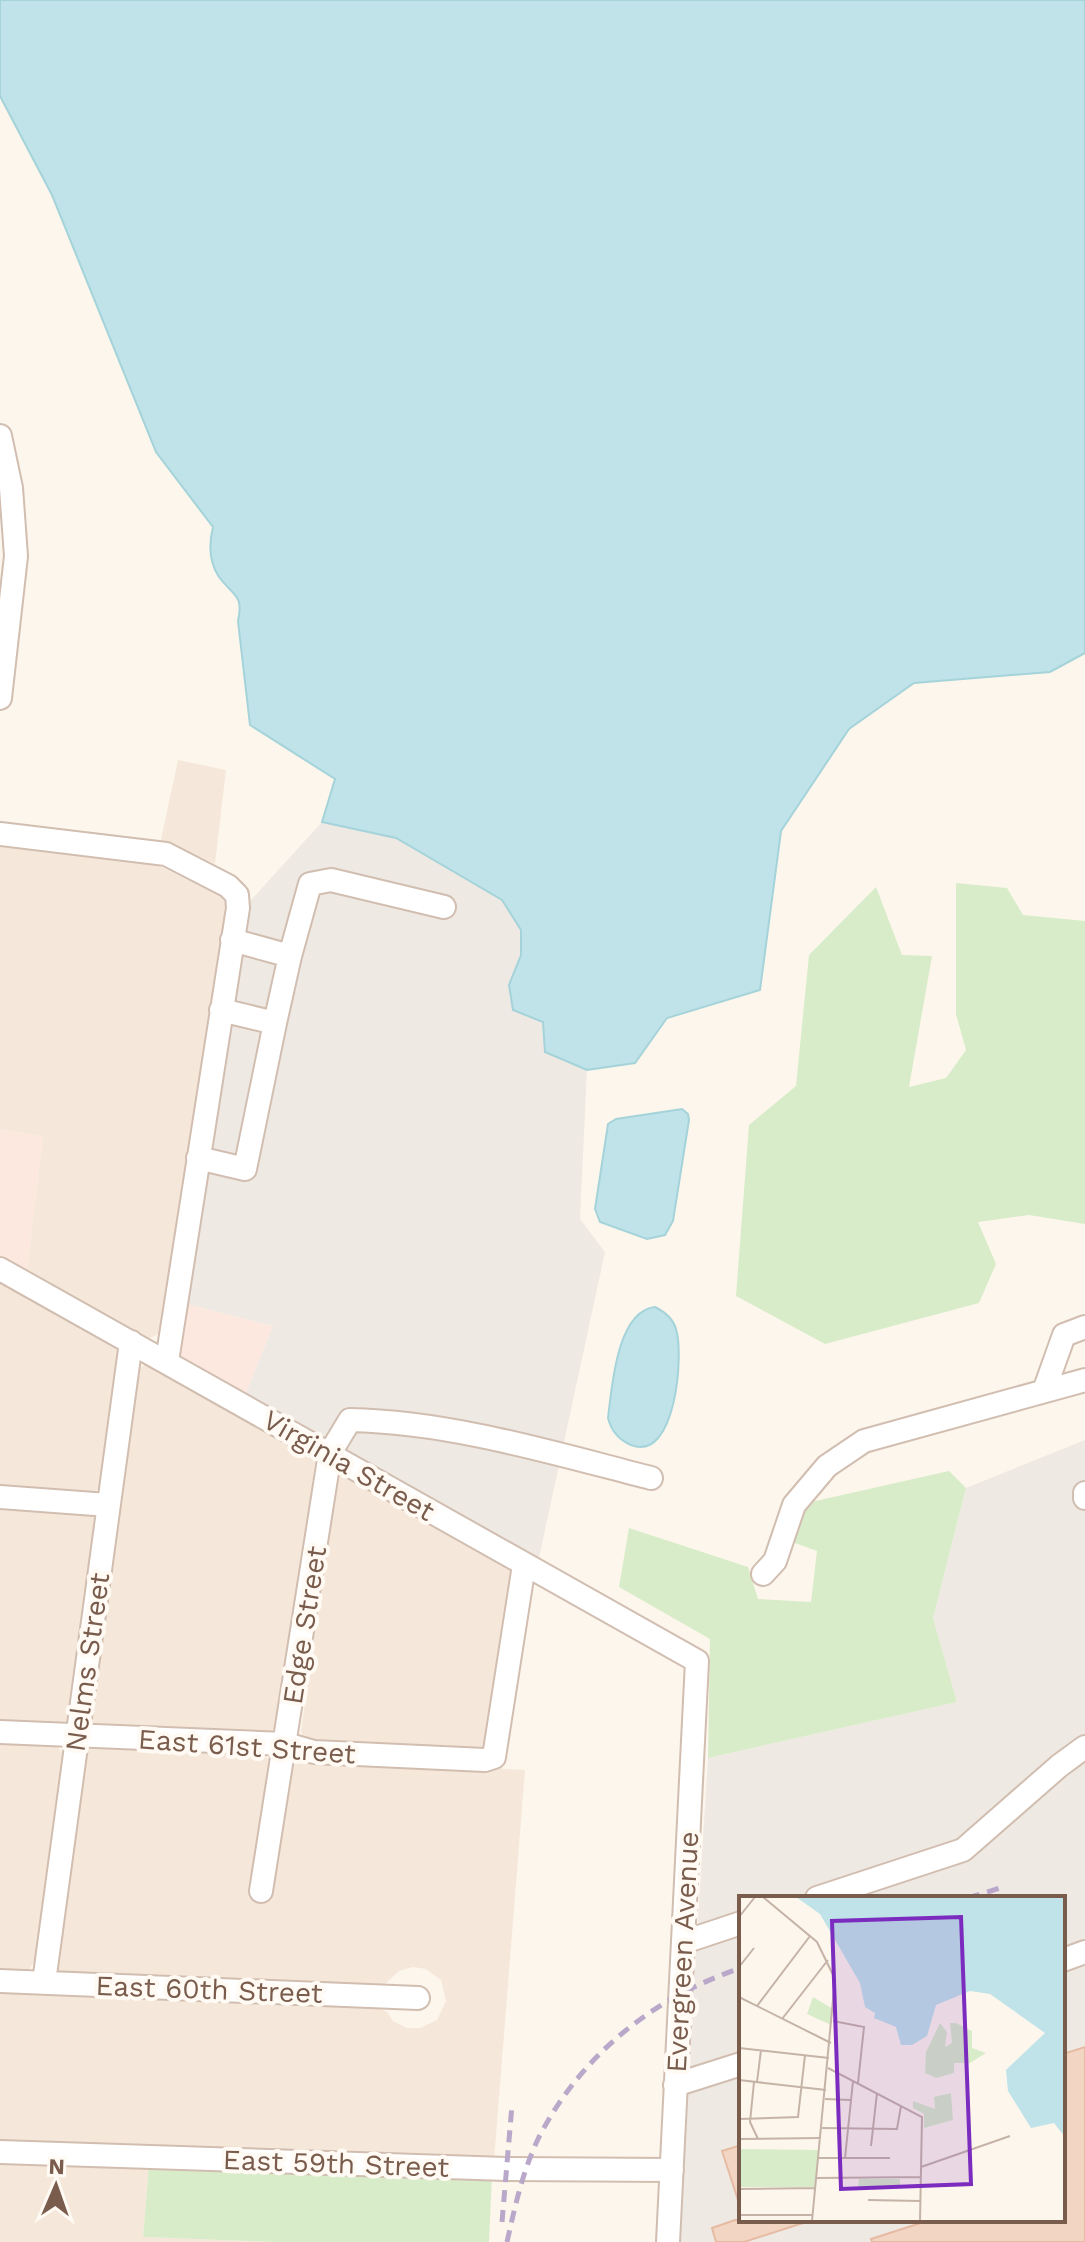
<svg xmlns="http://www.w3.org/2000/svg" width="1085" height="2242" viewBox="0 0 1085 2242" font-family="'Work Sans',sans-serif">
	<style>
		.residential { fill: #f5e8da }
		.commercial { fill: #fde8e0 }
		.industrial { fill: #efe9e4; fill-rule: evenodd }
		.green { fill: #d8ecc9 }
		.water { fill: #bfe3e8; stroke: #a5d3da; stroke-width: 2 }
		.building { fill: #f3d5c3; stroke: #e6bba3; stroke-width: 2 }
		.lines { fill: none; stroke-linecap: round; stroke-linejoin: round }
		.minor-casing { stroke: #d1beb0; stroke-width: 26 }
		.minor { stroke: #fff; stroke-width: 22 }
		.rail { stroke: #b9a8c9; stroke-width: 5; stroke-dasharray: 12 8; stroke-linecap: butt }
		.labels { text-anchor: middle; stroke-width: 8; stroke-linejoin: round; paint-order: stroke }
		.street-label { font-size: 28px; fill: #7a5c4d; stroke: #fffaf3 }
		.inset-road { fill: none; stroke: #c5b3a7; stroke-width: 2 }
		.view { fill: #7b2cbf; fill-opacity: 0.15; stroke: #7b2cbf; stroke-width: 4 }
		.inset-edge { fill: none; stroke: #7a5c4d; stroke-width: 4 }
	</style>
	<rect width="100%" height="100%" fill="#fdf6ec"/>
	<path class="residential" d="M178 760 226 770 215 864 188 851 160 844Z
		M0 847 86 853 153 863 219 895 227 905V924L161 1333 148 1339 27 1269 43 1136 0 1130Z
		M0 1283 118 1351 101 1485 97 1490 88 1494 0 1490Z
		M145 1365 312 1458 315 1462 280 1725 268 1733 96 1726 91 1723 89 1716 136 1369Z
		M340 1475H344L509 1568 511 1572 512 1581 485 1751 305 1744 301 1731 336 1478Z
		M0 1504 94 1512 96 1520 69 1716 65 1722 59 1725 0 1722Z
		M0 1743 56 1746 63 1753 36 1958 29 1970 19 1974 0 1973Z
		M93 1747 259 1754 289 1769 302 1758 525 1770 494 2161 0 2144V1993L377 2007 387 2012 393 2021 407 2028H420L437 2020 446 2001 441 1980 426 1969 413 1967 399 1971 385 1984 377 1987 62 1976 56 1972 83 1752Z
		M0 2158 149 2165 143 2237 274 2242H0Z"/>
	<path class="commercial" d="M0 1130 43 1136 27 1269 0 1255Z
		M183 1303 273 1326 246 1393 181 1358 178 1347Z"/>
	<path class="industrial" d="M322 822 396 838 502 900 521 930V955L509 985 543 1021 545 1052 587 1070 580 1219 605 1252 539 1558 246 1393 273 1326 183 1303 197 1193 251 900Z
		M1085 1440V2242H678L708 1758 957 1702 933 1618 966 1488ZM741 1898H1063V2220H741Z"/>
	<path class="green" d="M956 883 1007 888 1023 915 1085 921V1224L1029 1215 978 1222 996 1264 979 1303 825 1344 736 1296 749 1125 796 1086 809 955 876 887 902 955 932 956 909 1087 946 1078 966 1050 956 1014Z
		M949 1471 966 1488 933 1618 957 1702 708 1758 710 1639 619 1587 629 1528 748 1567 758 1599 811 1602 817 1551 792 1542 802 1504Z
		M149 2165 492 2175 489 2242H274L143 2237Z"/>
	<path class="water" d="M0 0H1085V653L1050 672 914 683 849 729 781 831 760 990 667 1018 635 1063 587 1070 545 1052 543 1022 513 1010 509 985 521 955V930L502 900 396 838 322 822 335 779 250 725 238 621C244 594 233 596 219 577 209 562 209 543 213 527L156 452 52 195 0 96Z
		M682 1109 688 1114 689 1120 673 1221 665 1235 647 1239 600 1222 595 1209 608 1124 616 1119Z
		M655 1307C665 1312 673 1318 676 1329 684 1354 676 1463 631 1445 619 1440 611 1430 608 1418 612 1386 617 1311 655 1307Z"/>
	<path class="building" d="M1085 2047V2242H872L871 2239 930 2220H1063V2054Z
		M741 2145V2199L738 2200 722 2151Z
		M735 2220H803V2223L744 2242H716L712 2228Z"/>
	<g class="lines">
		<defs>
			<path id="minor" d="M0 436 11 488 16 556 0 698
				M0 834 166 854 228 886 237 895 238 908 167 1361
				M232 940 290 956 310 884 331 880 444 907
				M221 1010 275 1023 290 956
				M198 1158 245 1169 275 1023
				M0 1269 697 1661 668 2242
				M1044 1391 1064 1335 1085 1327
				M1085 1493V1498
				M0 1497 108 1505
				M763 1574 775 1561 794 1505 827 1466 864 1441 1085 1380
				M0 1732 286 1744 314 1752 485 1760 494 1757 524 1565
				M261 1891 330 1453 350 1420C451 1422 553 1453 651 1478
				M817 1898 963 1850 1059 1766 1085 1747
				M684 1942 741 1923
				M1063 1960 1085 1952
				M0 1981 418 1998
				M44 1982 131 1342
				M675 2085 741 2064
				M0 2152 506 2169 672 2170"/>
		</defs>
		<use href="#minor" class="minor-casing"/>
		<use href="#minor" class="minor"/>
		<path class="rail" d="M968 1898 1000 1888
			M502 2222 512 2105
			M507 2242C515 2206 523 2170 539 2137 582 2054 654 1997 741 1968"/>
	</g>
	<g class="labels">
		<g class="street-label">
			<text transform="translate(349 1465) rotate(30)" y="10">Virginia Street</text>
			<text transform="translate(304 1625) rotate(-81)" y="10">Edge Street</text>
			<text transform="translate(87 1662) rotate(-82)" y="10">Nelms Street</text>
			<text transform="translate(247 1746) rotate(4)" y="10">East 61st Street</text>
			<text transform="translate(682 1952) rotate(-87)" y="10">Evergreen Avenue</text>
			<text transform="translate(209 1989) rotate(2)" y="10">East 60th Street</text>
			<text transform="translate(336 2163) rotate(2)" y="10">East 59th Street</text>
		</g>
	</g>
	<g transform="translate(739 1896)">
		<rect width="326" height="326" fill="#fdf6ec"/>
		<path d="M74 101 94 113 92 129 68 118ZM201 127 208 136 206 151 213 147 211 127H217L233 135V152L247 157 231 167H215V177L197 182 186 177 187 156ZM212 197 214 224 185 232V218L174 212V205L196 213 195 201ZM0 253 80 254 76 291H0ZM120 283H161V292H119Z" fill="#d8ecc9"/>
		<path d="M57 1H326V241L315 227 292 232 269 195 267 174 306 137 251 98 231 95 197 109 188 140 173 149H162L157 131 135 122 136 117 126 111 121 87 81 18Z" fill="#bfe3e8"/>
		<path class="inset-road" d="M24 1 78 46 96 83 73 325M0 21 16 1M0 71 15 52M0 101 92 147M18 110 71 40M43 123 89 64M94 125 125 131 119 187M0 152 90 162M89 172 183 221 181 325M0 184 87 194M15 186 11 226 19 243M18 186 22 154M86 203 112 204M0 223 59 221 66 159M83 232 158 233 162 210M0 243 82 242M132 250 138 197M80 262H151M106 262 114 185M182 271 271 240M78 282 182 281M0 293 77 292M129 304 181 305M0 319H74"/>
		<path class="view" d="M222 21 232 288 102 293 93 25Z"/>
		<rect width="326" height="326" class="inset-edge"/>
	</g>
	<g transform="translate(56 2186) rotate(2)" stroke="#fffaf3" stroke-width="6" paint-order="stroke">
	<path d="M0-6L14 30L0 20L-14 30Z" fill="#7a5c4d"/>
	<text y="-12" font-size="22" font-weight="bold" text-anchor="middle" fill="#7a5c4d">N</text>
	</g>
</svg>
